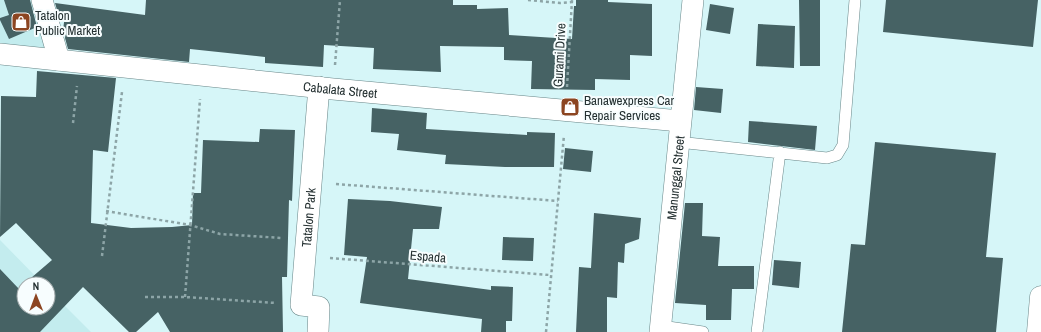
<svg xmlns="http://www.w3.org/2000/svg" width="1041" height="332" viewBox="0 0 1041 332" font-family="'Archivo Narrow',sans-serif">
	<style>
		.built { fill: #c3ecee }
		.building { fill: #466264 }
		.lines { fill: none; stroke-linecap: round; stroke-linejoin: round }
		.lane-casing { stroke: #688688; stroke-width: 12 }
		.street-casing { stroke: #688688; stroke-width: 22 }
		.highway-casing { stroke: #688688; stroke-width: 23 }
		.path { stroke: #8da5a7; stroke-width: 2.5; stroke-dasharray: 3 3; stroke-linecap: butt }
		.lane { stroke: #fff; stroke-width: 11 }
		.street { stroke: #fff; stroke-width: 21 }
		.highway { stroke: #fff; stroke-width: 22 }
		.labels { text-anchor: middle; stroke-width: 4; stroke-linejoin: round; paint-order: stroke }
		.poi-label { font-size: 13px; fill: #243031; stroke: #f7fdfe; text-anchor: start }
		.street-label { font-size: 13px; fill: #243031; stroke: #f7fdfe }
	</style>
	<rect width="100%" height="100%" fill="#d6f6f8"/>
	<path class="built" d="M0 0H36L50 51 0 44Z
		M0 240 43 284H24V308H48V289L91 332H0Z"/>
	<path class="building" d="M4 0H30L37 27 9 39 0 20V18L9 15Z
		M146 0H453V5H477V9L508 8 509 35 572 39 574 6H576V0H608V2L652 4V56L630 55V80L595 79V90L531 89 532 61 504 60V47L440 46 441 72 373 69 374 48 324 45 323 67 265 63V57L190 49 189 62 68 49 65 38 66 32H63V30L65 15 59 17 55 3 145 15Z
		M799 0H820V66H800Z
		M886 0H1038L1033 47 883 32Z
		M710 4 734 8 730 34 706 30Z
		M758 24 795 26 794 68 756 66Z
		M37 71 116 78 108 152 93 150 91 223 131 228 172 227 192 225 193 193H201L203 140 259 142 260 129 295 130 292 201 289 200 287 277H282L283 332H170L158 312 136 332H129L83 287 40 332H0V269L19 289 24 284V308H48V284H24L52 260 16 223 0 237 1 96 36 97Z
		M696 87 723 89 721 113 694 110Z
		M372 108 427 113 426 129 527 135V132L555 133 554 167H505L445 164 446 155 397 150 399 134 371 132Z
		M749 121 817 126 815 150 748 142Z
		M875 142 996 153 986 257 1003 258 996 332H842L851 244 865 245Z
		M565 148 593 151 591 172 563 169Z
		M348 199 390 201 442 207 439 229H413L408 279 491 290V286L513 287 512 321H506V332H481L482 319 360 303 367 257 344 255Z
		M685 203H703L702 236 720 237 718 266H754V289H732L731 320H706V305L675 303Z
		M594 213 641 218 639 239 625 244 624 263 618 262 617 298 607 297V332H576L579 267 591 268Z
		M503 237 534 238 533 261 502 260Z
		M774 260 801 262 799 288 772 285Z"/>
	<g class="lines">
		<defs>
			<path id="lane" d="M678 142 827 158 837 155 843 145 855 0
				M661 326 703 332
				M757 332 780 152"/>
			<g id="street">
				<path d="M42 0 59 60"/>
				<path id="s1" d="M0 54 333 89 680 121"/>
				<path id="s2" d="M318 332 319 307 301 305 319 87"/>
				<path id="s3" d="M660 332 693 0"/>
			</g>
			<path id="highway" d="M1038 332 1041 297"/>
		</defs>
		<use href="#lane" class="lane-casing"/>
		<use href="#street" class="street-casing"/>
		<use href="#highway" class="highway-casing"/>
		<path class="path" d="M528 0 560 3 572 2
			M335 65 340 0
			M567 87 572 0
			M73 123 77 86
			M336 184 558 201
			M106 211 190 225 220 234 282 238
			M102 256 122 92
			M330 258 550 275
			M145 297H185L276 303
			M185 297 200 99
			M546 332 564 135"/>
		<use href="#lane" class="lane"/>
		<use href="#street" class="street"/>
		<use href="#highway" class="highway"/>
	</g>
	<defs>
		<symbol id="shop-square" viewBox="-11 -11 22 22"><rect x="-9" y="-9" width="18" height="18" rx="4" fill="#8c4521" stroke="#f7fdfe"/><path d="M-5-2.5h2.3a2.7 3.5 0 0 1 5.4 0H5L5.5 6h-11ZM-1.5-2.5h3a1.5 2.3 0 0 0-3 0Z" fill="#fff"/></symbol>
	</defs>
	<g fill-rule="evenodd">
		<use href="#shop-square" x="10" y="11" width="22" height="22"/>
		<use href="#shop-square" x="559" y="96" width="22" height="22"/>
	</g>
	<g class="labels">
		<g class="poi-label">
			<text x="35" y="20">Tatalon<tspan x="35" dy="15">Public Market</tspan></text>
			<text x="584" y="105">Banawexpress Car<tspan x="584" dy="15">Repair Services</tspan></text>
		</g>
		<g class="street-label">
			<text transform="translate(559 55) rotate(-87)" y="5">Gurami Drive</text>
			<text dy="5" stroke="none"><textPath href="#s1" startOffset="342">Cabalata Street</textPath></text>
			<text dy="5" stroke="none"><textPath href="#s3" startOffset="155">Manunggal Street</textPath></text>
			<text dy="5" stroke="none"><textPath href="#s2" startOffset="131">Tatalon Park</textPath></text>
			<text transform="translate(428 256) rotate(5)" y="5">Espada</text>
		</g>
	</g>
	<g transform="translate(36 296) rotate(359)"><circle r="19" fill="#f7fdfe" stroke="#a3abac"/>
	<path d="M0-3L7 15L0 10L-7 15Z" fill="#8c4521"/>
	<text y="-6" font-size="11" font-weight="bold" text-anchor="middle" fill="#243031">N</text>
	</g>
</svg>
